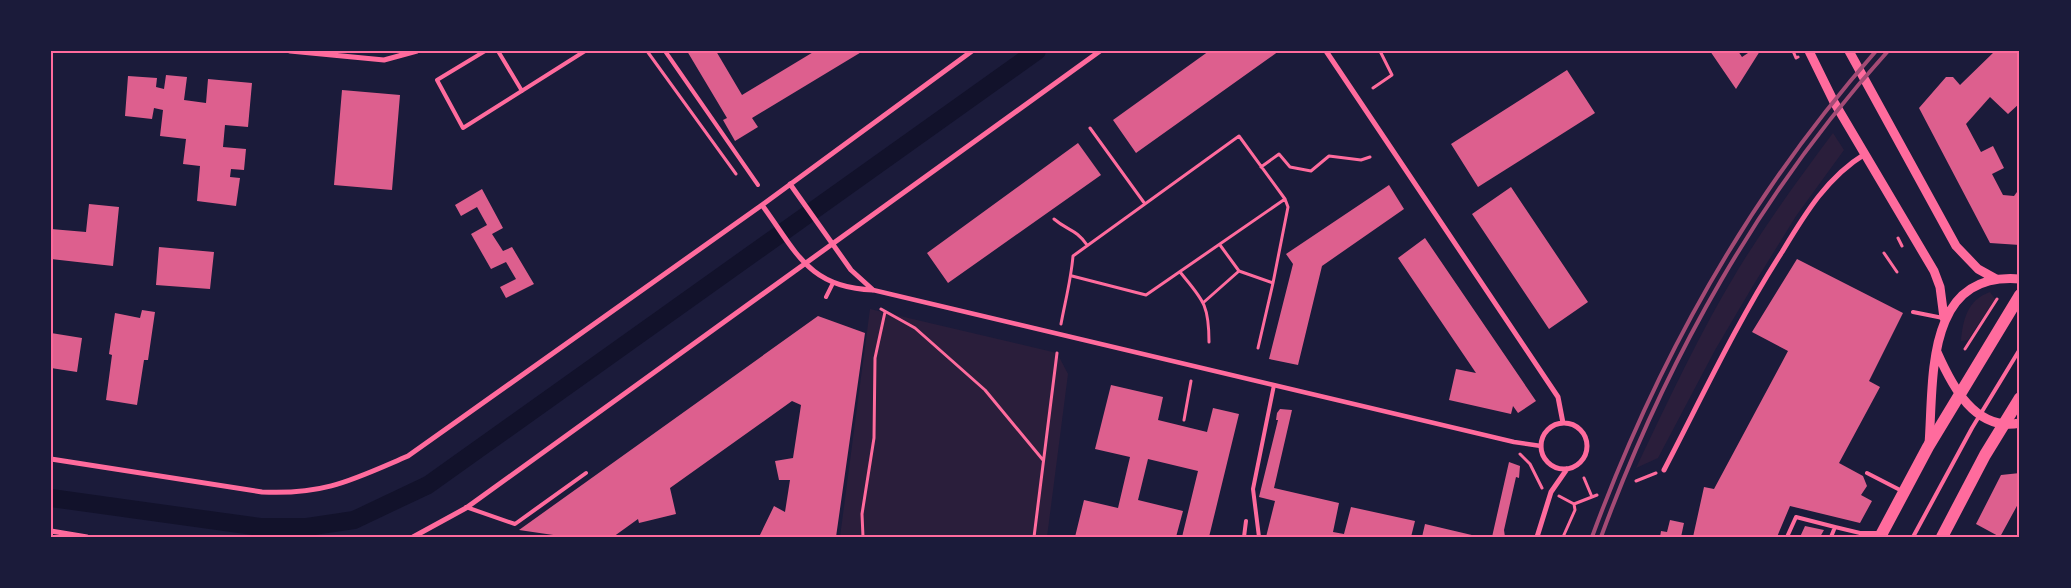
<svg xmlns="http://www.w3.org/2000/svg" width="2071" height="588" viewBox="0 0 2071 588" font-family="'Nunito Sans',sans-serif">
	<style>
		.green { fill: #2a1e3b }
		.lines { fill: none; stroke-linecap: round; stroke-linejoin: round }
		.canal { stroke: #12122b; stroke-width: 18 }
		.building { fill: #dd5f8e }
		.path { stroke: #ff6b9d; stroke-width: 3 }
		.service { stroke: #ff6b9d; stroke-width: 4 }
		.pedestrian { stroke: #ff6b9d; stroke-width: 4.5 }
		.minor { stroke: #ff6b9d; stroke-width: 5 }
		.tertiary { stroke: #ff6b9d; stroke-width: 9 }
		.primary { stroke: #ff6b9d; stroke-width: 12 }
		.rail { stroke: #a44b75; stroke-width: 4 }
		.neatline { fill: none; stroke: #ff6b9d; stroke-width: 2 }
	</style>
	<rect width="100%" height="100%" fill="#1b1b3a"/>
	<path class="green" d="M1833 133 1844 150 1796 216 1754 284 1715 350 1658 458 1636 468C1668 401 1700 332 1739 268 1768 221 1800 177 1833 133Z
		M1990 292 1995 299 1968 340 1961 341C1963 320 1967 300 1990 292Z
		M870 309 1057 353 1068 374 1047 537H840Z"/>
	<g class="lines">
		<path class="canal" d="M51 498 260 527H307L354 520 428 485 1037 51"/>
	</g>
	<path class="building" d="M687 51H716L742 95 815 51H863L752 118 758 127 735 141 723 120 727 118Z
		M1209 51H1279L1136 153 1113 120Z
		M1710 51H1738L1742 57 1751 51H1760L1736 89Z
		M1995 51H2020V103L2008 114 1990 97 1966 124 1981 152 1993 146 2004 168 1992 174 2003 195 2014 196 2020 188V245L1990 243 1919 108 1946 77H1953L1960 85Z
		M1567 70 1595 113 1478 187 1451 144Z
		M166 75 187 77 184 100 206 103 208 79 252 83 248 127 225 125 223 147 246 149 244 170 231 169 230 177 240 178 236 206 197 201 200 166 183 164 186 139 160 136 163 110 154 108 152 119 125 116 128 76 157 78 156 87 164 89Z
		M342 90 400 95 392 190 334 185Z
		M1078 143 1101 175 948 283 927 253Z
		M1389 185 1404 209 1322 266 1298 365 1269 359 1293 264 1286 254Z
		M1511 187 1588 302 1549 329 1472 214Z
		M482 189 503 228 492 234 503 251 512 247 534 284 506 298 500 287 516 279 506 262 491 269 471 234 487 225 477 207 461 216 455 205Z
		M89 204 119 207 113 266 51 259V229L86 232Z
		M1425 238 1536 401 1518 413 1513 406 1511 414 1449 400 1456 369 1476 373 1398 258Z
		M159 247 214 252 210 289 156 285Z
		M1797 259 1903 313 1869 381 1880 387 1839 463 1863 476 1867 486 1861 495 1872 501 1860 523 1790 506 1777 537H1693L1704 487 1714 489 1788 351 1752 332Z
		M142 310 155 312 148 360H144L137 405 106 400 112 355 109 354 115 313 140 318Z
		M818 316 865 333 836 537H759L774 506 785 512 790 480H779L775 461 793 458 801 405 792 401 670 488 676 514 639 523 638 519 613 537H567L519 530Z
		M51 333 82 338 77 372 51 368Z
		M1111 385 1163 397 1158 420 1207 432 1213 408 1239 414 1209 537H1182L1198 471 1148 459 1138 500 1183 511 1176 537H1075L1084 500 1118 508 1130 457 1095 449Z
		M1280 409 1292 410 1274 488 1339 503 1333 532 1344 534 1351 507 1415 521 1411 537H1266L1275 501 1259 497 1278 420H1276L1277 413Z
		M1509 462 1520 466 1519 478 1516 477 1504 530 1505 537H1492Z
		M2020 473V503L2018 504 2000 537 1976 524 2001 475Z
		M1670 520 1684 523 1681 537H1660L1661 531 1667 532Z
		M1425 524 1476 536V537H1422Z
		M1805 526 1824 530 1820 537H1800Z"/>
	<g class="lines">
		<path class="path" d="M647 51 736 174
			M1793 51 1796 58 1798 57
			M1373 88 1392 75 1380 51
			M1090 128 1145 204
			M1261 167 1279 154 1290 167 1311 171 1329 156 1361 160 1370 157
			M1054 219C1068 231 1076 229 1087 245
			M1898 238 1902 246
			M1220 245 1239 271 1273 283
			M1884 253 1897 272
			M1180 272C1203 300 1209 304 1209 342
			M1072 276 1146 295 1285 199 1288 207 1273 283 1258 348
			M1204 302 1239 271
			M881 309 915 328 985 390 1043 460
			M1061 324C1065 302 1071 280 1073 256L1239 136 1285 199
			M1965 349 1997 299
			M1184 420 1191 381
			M1520 454 1530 464 1542 488
			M1584 478 1592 497
			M1636 481 1656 473
			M1559 496 1574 504
			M1574 504 1597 495
			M863 537 862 514 874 438 875 358 885 312
			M1034 537 1057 353
			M1563 537 1575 510 1574 504"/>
		<path class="service" d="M485 51 437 80 463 128 585 51
			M498 51 522 91
			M665 51 758 185
			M826 297 833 283
			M1913 312 1943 318
			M1867 473 1902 491
			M466 507 515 524 586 473
			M1244 537 1246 521
			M1259 537 1253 489 1274 385
			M1787 537 1796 517 1835 527
			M1831 537 1835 527 1860 533H1879
			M1913 537 1972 428 2020 349"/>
		<path class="pedestrian" d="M873 290 1514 442 1541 446"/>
		<path class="minor" d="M290 51 384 60 417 51
			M1326 51 1558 397 1563 423
			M790 184 851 270 872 289
			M762 205C796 251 808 288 873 290
			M1541 446a23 23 0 1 1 46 0a23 23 0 1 1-46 0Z
			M51 459 262 492C325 495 352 480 408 456L762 205 972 51
			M1664 470C1702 397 1737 322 1782 252 1805 214 1827 177 1865 154
			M51 531 87 537
			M413 537 466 508 1100 51
			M1537 537 1551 492 1567 469"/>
		<path class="tertiary" d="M1809 51 1834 102 1934 271 1940 287 1944 318
			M1849 51 1956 246 1978 269 1996 279
			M1937 352C1952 386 1975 432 2020 423
			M1929 444C1934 379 1924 271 2020 279"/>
		<path class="primary" d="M1880 537 1928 447 2020 295
			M1942 537 1985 455 2020 398"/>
		<path class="rail" d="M1592 537C1657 360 1751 193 1876 51
			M1601 537C1666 360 1761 191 1888 51"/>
	</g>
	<rect width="2071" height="588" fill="none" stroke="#1b1b3a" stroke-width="105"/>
	<rect x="52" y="52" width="1966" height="484" class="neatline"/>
</svg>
